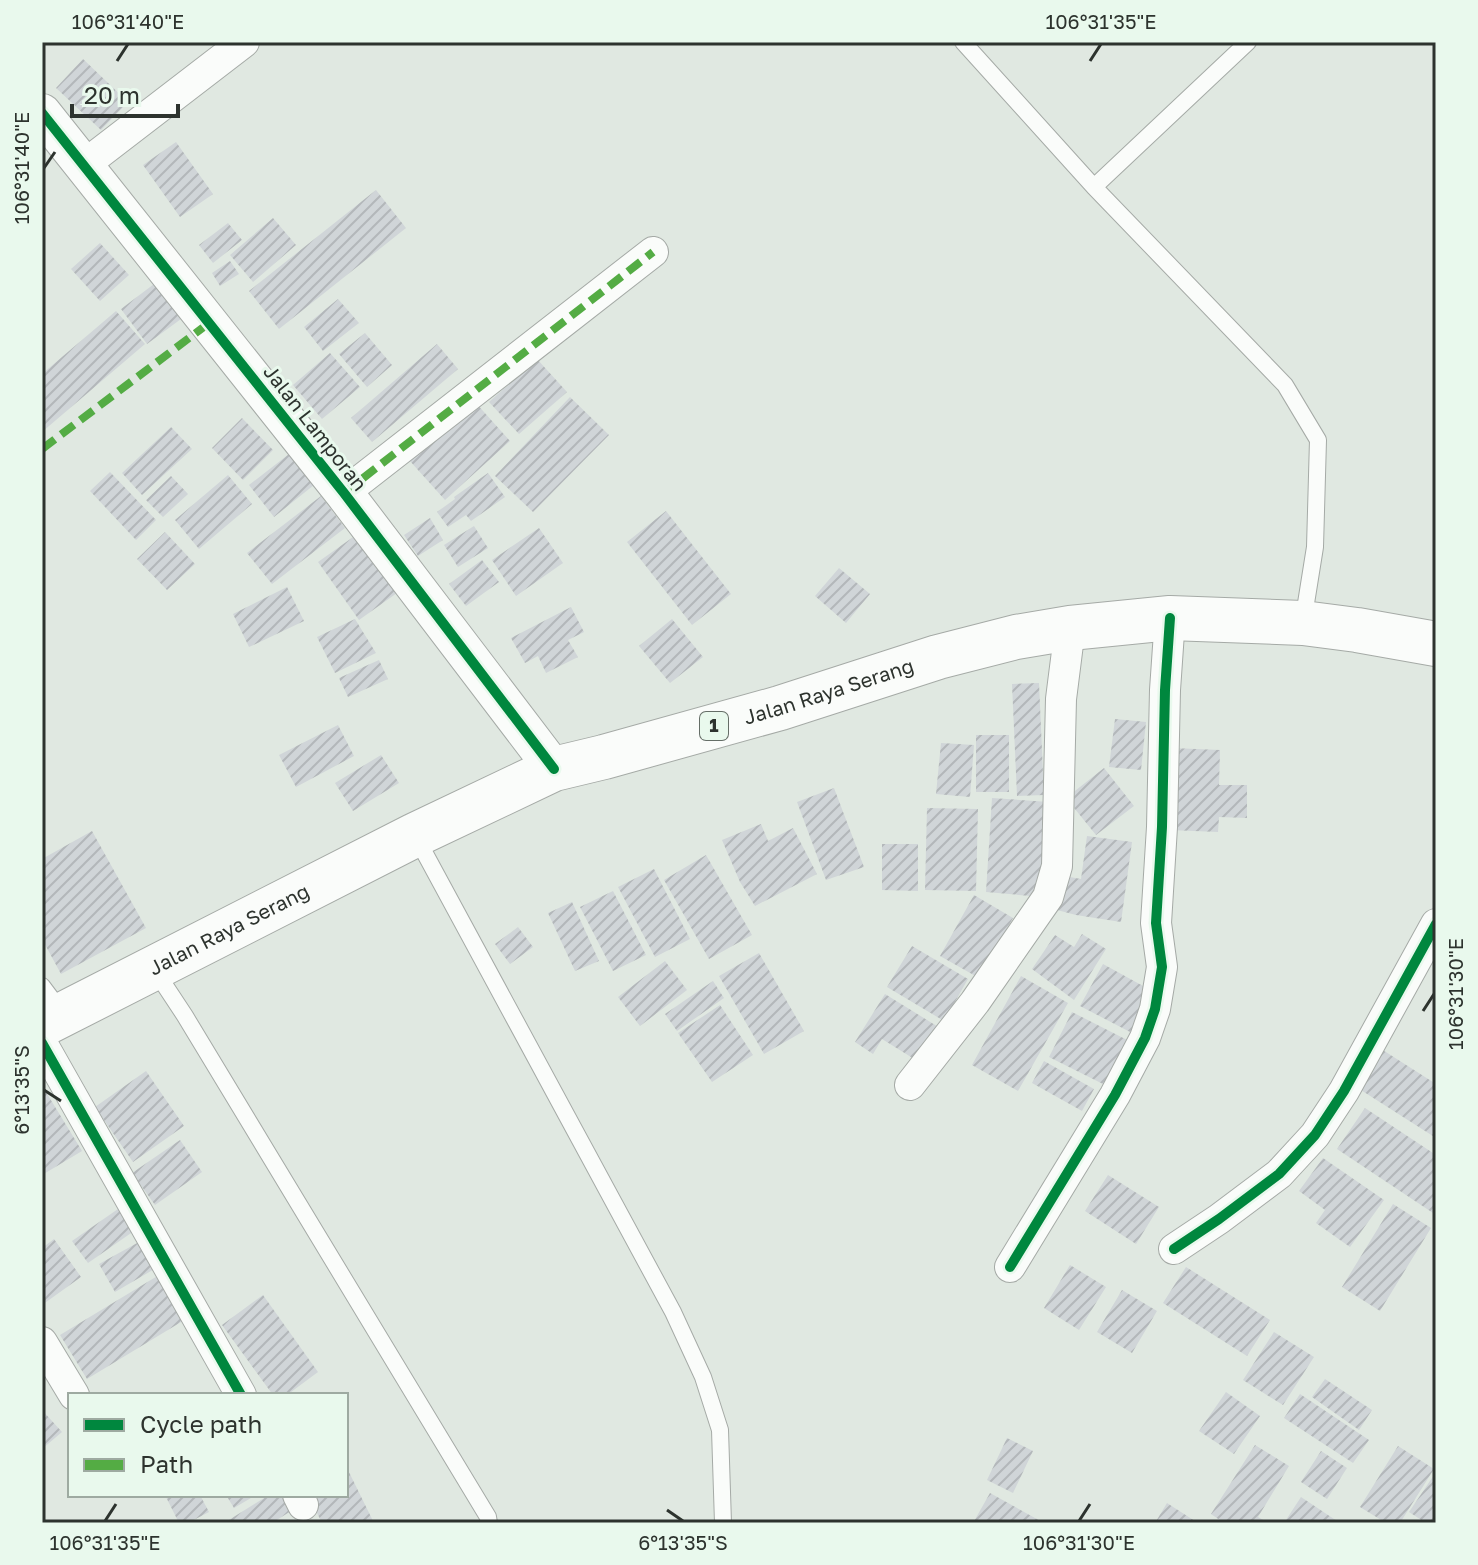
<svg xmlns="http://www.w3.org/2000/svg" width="1478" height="1565" viewBox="0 0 1478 1565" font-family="'Golos Text',sans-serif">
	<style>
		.building { fill: url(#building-hatch) }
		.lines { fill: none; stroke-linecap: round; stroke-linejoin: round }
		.service-casing { stroke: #a5aaa6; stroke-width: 18 }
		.minor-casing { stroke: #a5aaa6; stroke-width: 32 }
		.tertiary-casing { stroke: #a5aaa6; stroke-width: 40 }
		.trunk-casing { stroke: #a5aaa6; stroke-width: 46 }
		.service { stroke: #fafcfa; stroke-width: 16 }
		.minor { stroke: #fafcfa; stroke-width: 30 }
		.tertiary { stroke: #fafcfa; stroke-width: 38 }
		.trunk { stroke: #fafcfa; stroke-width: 44 }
		.quiet { stroke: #54ac44; stroke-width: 8; stroke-dasharray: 16 8; stroke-linecap: butt }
		.cycleway-casing { stroke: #e9f9ed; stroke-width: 15 }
		.cycleway { stroke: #00873e; stroke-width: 10 }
		.ticks { fill: none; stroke: #2d332e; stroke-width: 3 }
		.labels { text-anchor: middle; stroke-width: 6; stroke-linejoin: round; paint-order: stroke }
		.shield { fill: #e9f9ed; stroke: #656e67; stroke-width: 2 }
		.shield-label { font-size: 18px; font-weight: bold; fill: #2d332e }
		.street-label { font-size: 20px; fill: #2d332e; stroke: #e9f9ed }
		.neatline { fill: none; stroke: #2d332e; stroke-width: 3 }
		.ticks-label { font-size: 20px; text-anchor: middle; fill: #2d332e }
	</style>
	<defs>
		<pattern id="building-hatch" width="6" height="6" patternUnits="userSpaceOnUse" patternTransform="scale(2)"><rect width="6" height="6" fill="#d0d5d8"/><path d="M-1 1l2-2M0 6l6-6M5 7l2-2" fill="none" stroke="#b3b7ba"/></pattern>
	</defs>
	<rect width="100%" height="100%" fill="#e0e8e1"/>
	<path class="building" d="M83 59 128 102 101 130 56 88Z
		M176 142 213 194 180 217 143 165Z
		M376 190 406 228 279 329 249 291Z
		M273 218 296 245 253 282 230 255Z
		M228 223 242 240 213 263 199 245Z
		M100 243 129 275 100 301 71 269Z
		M230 261 239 274 220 286 212 273Z
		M154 284 181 319 147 344 121 309Z
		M338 299 359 323 323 351 304 327Z
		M116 311 145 344 42 432V374Z
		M365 333 392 365 367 387 339 354Z
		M437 344 458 369 372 442 351 418Z
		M330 353 360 387 322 419 293 385Z
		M537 359 567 392 519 434 489 402Z
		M570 397 609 435 533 512 495 476Z
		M475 402 510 441 445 500 409 460Z
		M242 418 273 450 243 480 212 448Z
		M171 427 192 449 142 495 122 473Z
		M289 454 314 485 274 517 249 485Z
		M110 472 156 520 136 540 90 491Z
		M488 473 505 497 471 521 466 515 448 527 437 512 455 499 454 497Z
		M228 475 252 504 199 549 175 520Z
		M171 476 188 494 163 517 146 500Z
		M321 496 345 528 272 584 247 553Z
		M666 511 731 594 692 625 627 542Z
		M430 518 443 540 418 556 404 535Z
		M474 526 488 548 458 567 444 545Z
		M539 528 563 563 516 596 492 560Z
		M165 532 195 564 167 590 137 559Z
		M356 535 397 593 359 620 318 562Z
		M482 560 499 582 466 606 449 584Z
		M839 568 870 594 846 623 815 596Z
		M287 587 304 621 249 647 233 614Z
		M571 607 584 632 568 640 578 657 546 673 538 656 525 663 511 638Z
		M355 619 376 653 335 673 317 637Z
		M672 619 703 657 670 683 639 646Z
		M379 660 388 679 348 697 339 678Z
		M1039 683 1044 795 1017 796 1012 684Z
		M1115 719 1146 722 1141 770 1109 767Z
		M338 725 354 756 296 787 279 755Z
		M976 735H1009V792H976Z
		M941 743 974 745 970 797 936 794Z
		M1172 748 1220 750 1219 785H1247V818L1219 817 1218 832 1170 830Z
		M381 755 399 783 353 811 335 783Z
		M1104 768 1134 806 1096 835 1066 798Z
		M834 788 864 867 826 880 797 802Z
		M992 798 1049 802 1042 897 986 892Z
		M927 808 978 809 976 891 925 890Z
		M761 824 768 841 793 828 817 874 755 906 740 882 722 840Z
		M92 831 146 928 61 974 42 939V859Z
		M1087 836 1132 842 1121 922 1076 915 1057 910 1064 876 1081 879Z
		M882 844H918V891L882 890Z
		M706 855 752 935 709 959 664 880Z
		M654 869 690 939 655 957 618 887Z
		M613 891 646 955 613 971 580 907Z
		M974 895 1013 918 979 978 940 956Z
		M572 902 599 961 575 971 548 913Z
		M518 927 533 947 510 964 495 944Z
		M1082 934 1106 949 1074 1000 1032 969 1055 935 1074 947Z
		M912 946 968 979 944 1021 887 987Z
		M759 953 804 1031 764 1054 719 976Z
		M665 961 687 990 640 1026 618 997Z
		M1103 964 1154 992 1132 1033 1080 1006Z
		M1021 976 1068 1003 1018 1091 972 1065Z
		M713 981 724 998 677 1031 665 1014Z
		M885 994 940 1028 919 1062 882 1039 873 1054 855 1042Z
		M720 1005 753 1055 712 1082 678 1033Z
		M1072 1012 1135 1044 1113 1089 1049 1057Z
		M1378 1047 1436 1084V1138L1353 1085Z
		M1044 1061 1094 1089 1082 1111 1032 1083Z
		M146 1071 184 1126 133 1162 95 1107Z
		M46 1092 82 1151 42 1175V1095Z
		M1365 1108 1436 1155V1215L1337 1149Z
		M180 1140 202 1172 155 1205 132 1173Z
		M1323 1158 1384 1200 1350 1247 1316 1223 1325 1210 1299 1191Z
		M1108 1175 1159 1207 1136 1244 1085 1211Z
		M1393 1204 1431 1228 1380 1311 1342 1287Z
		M118 1209 134 1231 88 1263 72 1241Z
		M148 1237 163 1264 115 1292 99 1264Z
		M54 1239 81 1277 42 1305V1248Z
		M1070 1265 1106 1287 1079 1330 1044 1308Z
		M1186 1267 1270 1320 1247 1356 1163 1303Z
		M164 1272 191 1316 87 1379 60 1335Z
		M1122 1290 1157 1311 1132 1353 1097 1332Z
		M263 1295 318 1372 287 1395H273L222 1325Z
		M1274 1332 1314 1357 1283 1405 1243 1380Z
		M1325 1379 1372 1410 1359 1430 1312 1397Z
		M1226 1392 1260 1416 1234 1454 1199 1431Z
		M1300 1394 1369 1440 1353 1463 1284 1418Z
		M42 1410 62 1432 42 1449Z
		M1007 1438 1033 1451 1013 1493 987 1480Z
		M1255 1445 1289 1466 1258 1517 1265 1521 1264 1523H1224L1211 1514Z
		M1398 1446 1434 1469 1400 1523H1386L1360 1507Z
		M1321 1451 1347 1468 1327 1499 1301 1482Z
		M346 1466 374 1523H322L308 1495H346Z
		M1436 1472V1523H1426L1409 1512Z
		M990 1493 1044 1523H973Z
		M165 1495H200L209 1512 188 1523H179Z
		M226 1495H256L234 1508Z
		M269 1495H281L291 1511 272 1523H224Z
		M1301 1497 1340 1523H1284Z
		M1167 1503 1198 1523H1155Z"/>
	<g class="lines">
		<defs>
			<path id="service" d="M963 42 1094 187 1285 385 1318 440 1315 547 1303 622
				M1094 187 1248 42
				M416 837 673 1312 703 1377 720 1430 723 1523
				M154 969 185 1016 488 1517 489 1523
				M42 986 63 1014"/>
			<path id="minor" d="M84 165 244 42
				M344 493 653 252
				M42 1043 241 1395
				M910 1085 975 1002 1048 897 1057 866 1061 699 1070 628
				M1174 1249 1219 1219 1279 1174 1315 1135 1344 1091 1436 924
				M1010 1267 1115 1095 1145 1038 1155 1009 1162 967 1156 923 1162 827 1165 690 1170 618
				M42 1342 74 1395
				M298 1495 303 1505"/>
			<path id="tertiary" d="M42 113 344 493 554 769"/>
			<g id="trunk">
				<path id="s1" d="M42 1025 415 835 554 769 604 757 780 708 938 657 1016 637 1070 628 1170 618 1303 623 1357 630 1436 644"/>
			</g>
		</defs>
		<use href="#service" class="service-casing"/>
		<use href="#minor" class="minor-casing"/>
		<use href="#tertiary" class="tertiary-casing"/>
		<use href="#trunk" class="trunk-casing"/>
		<use href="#service" class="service"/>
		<use href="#minor" class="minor"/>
		<use href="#tertiary" class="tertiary"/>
		<use href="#trunk" class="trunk"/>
		<path class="quiet" d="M42 449 209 323
			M344 493 653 252"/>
		<defs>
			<path id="cycleway" d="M42 113 344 493 554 769
				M42 1043 241 1395
				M1174 1249 1219 1219 1279 1174 1315 1135 1344 1091 1436 924
				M1010 1267 1115 1095 1145 1038 1155 1009 1162 967 1156 923 1162 827 1165 690 1170 618"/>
		</defs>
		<use href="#cycleway" class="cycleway-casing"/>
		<use href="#cycleway" class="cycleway"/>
	</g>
	<path class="ticks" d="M117 61 128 44M1090 61 1101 44M44 168 55 152M1423 1011 1434 994M44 1090 61 1101M667 1510 683 1521M105 1521 116 1504M1079 1521 1090 1504"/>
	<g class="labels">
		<rect class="shield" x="700" y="712" width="28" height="28" rx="6"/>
		<g class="shield-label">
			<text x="714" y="732">1</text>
		</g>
		<g class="street-label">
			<text transform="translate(315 428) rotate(52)" y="7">Jalan Lamporan</text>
			<text dy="7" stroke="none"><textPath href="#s1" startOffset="858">Jalan Raya Serang</textPath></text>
			<text dy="7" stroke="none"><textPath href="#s1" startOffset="210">Jalan Raya Serang</textPath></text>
		</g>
	</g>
	<rect width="1478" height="1565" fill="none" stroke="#e9f9ed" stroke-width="88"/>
	<rect x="68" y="1393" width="280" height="104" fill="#e9f9ed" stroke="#9eaaa1" stroke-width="2"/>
	<rect x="84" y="1419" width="40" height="12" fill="#00873e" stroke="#9eaaa1" stroke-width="2"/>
	<text x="140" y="1433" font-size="24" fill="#2d332e">Cycle path</text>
	<rect x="84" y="1459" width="40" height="12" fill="#54ac44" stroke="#9eaaa1" stroke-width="2"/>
	<text x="140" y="1473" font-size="24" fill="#2d332e">Path</text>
	<path d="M72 104v12h106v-12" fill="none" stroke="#2d332e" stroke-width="4"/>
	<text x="84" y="104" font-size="24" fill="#2d332e" stroke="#e9f9ed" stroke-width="6" paint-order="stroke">20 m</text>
	<rect x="44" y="44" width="1390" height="1477" class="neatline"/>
	<g class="ticks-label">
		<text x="128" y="29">106°31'40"E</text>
		<text x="1101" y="29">106°31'35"E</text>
		<text transform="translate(22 168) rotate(-90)" y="7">106°31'40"E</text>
		<text transform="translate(1456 994) rotate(-90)" y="7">106°31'30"E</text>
		<text transform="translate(22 1090) rotate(-90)" y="7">6°13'35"S</text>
		<text x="105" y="1550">106°31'35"E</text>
		<text x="683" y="1550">6°13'35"S</text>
		<text x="1079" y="1550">106°31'30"E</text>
	</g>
</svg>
